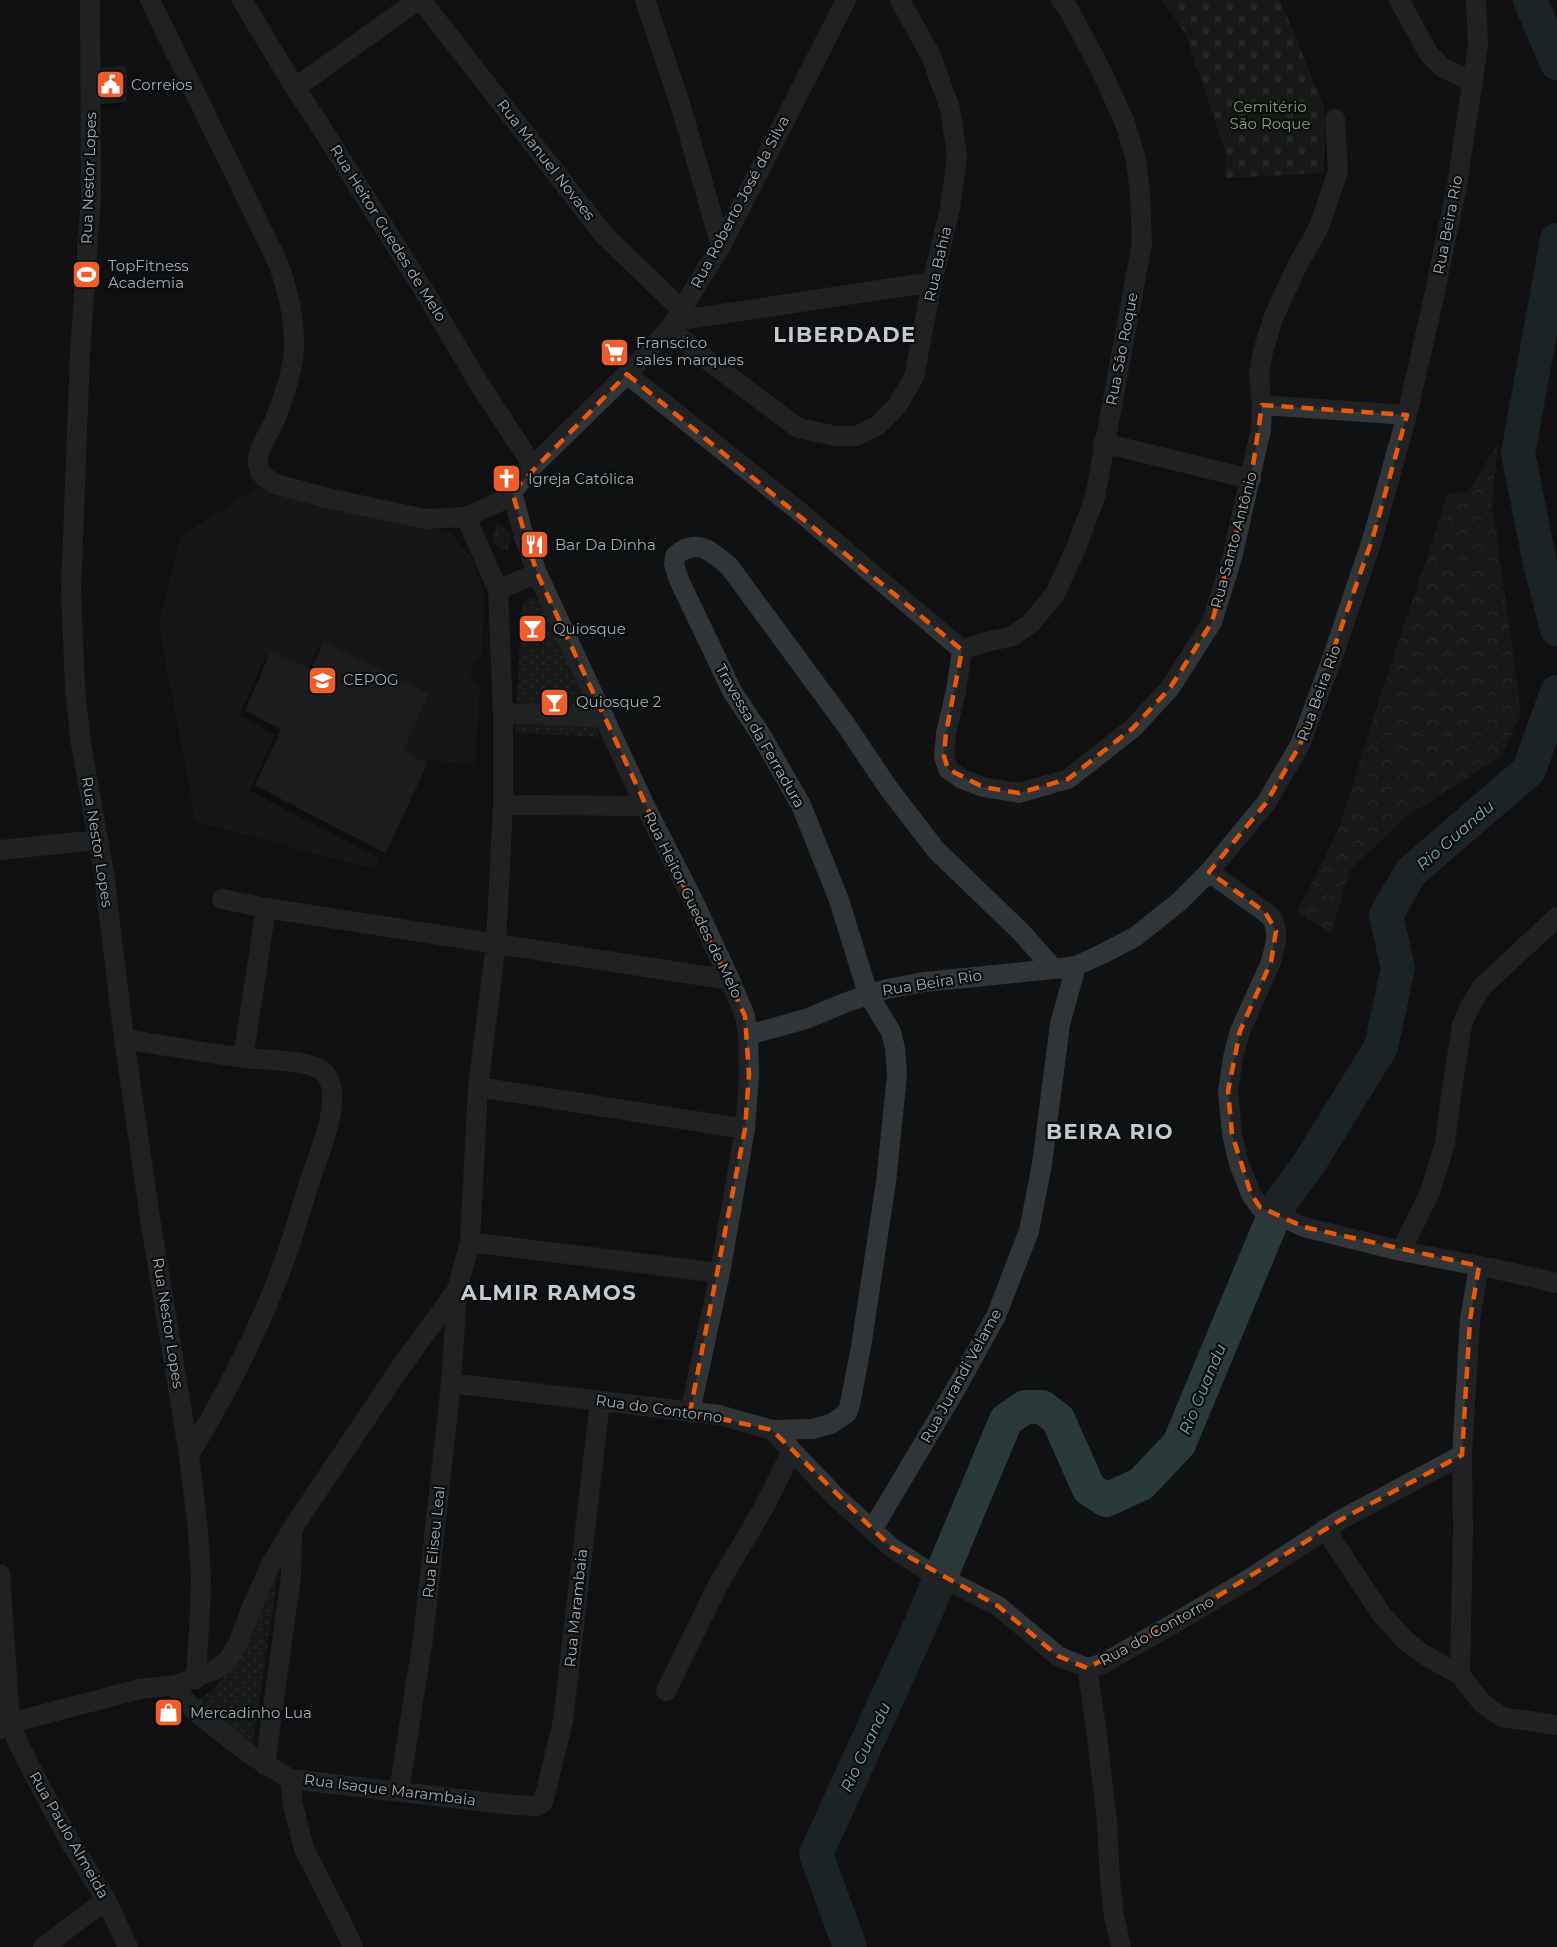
<svg xmlns="http://www.w3.org/2000/svg" width="1557" height="1947" viewBox="0 0 1557 1947" font-family="Montserrat,sans-serif">
	<style>
		.built { fill: #1c1d1f }
		.grass { fill: url(#grass-tufts) }
		.forest { fill: url(#forest-crowns) }
		.cemetery { fill: url(#cemetery-stones) }
		.park { fill: url(#park-dots) }
		.lines { fill: none; stroke-linecap: round; stroke-linejoin: round }
		.river { stroke: #2a3a3a; stroke-width: 34 }
		.building { fill: #2b2c2e; stroke: #2a2c2e; stroke-width: 1.5; filter: url(#shadow) }
		.minor { stroke: #323537; stroke-width: 20 }
		.marked { fill: none; stroke: #e8590c; stroke-width: 4.5; stroke-dasharray: 12 8; stroke-linejoin: round }
		.labels { text-anchor: middle; stroke-width: 4.5; stroke-linejoin: round; paint-order: stroke }
		.poi-label { font-size: 15px; fill: #a2aeb3; stroke: #0b0c0d; text-anchor: start }
		.park-label { font-size: 15px; fill: #869e79; stroke: #0b0c0d }
		.street-label { font-size: 15px; fill: #a2aeb3; stroke: #0b0c0d }
		.water-label { font-size: 16px; font-style: italic; fill: #78abae; stroke: #0b0c0d }
		.district-label { font-size: 21px; font-weight: bold; letter-spacing: 1.5px; fill: #c3cbcf; stroke: #0b0c0d }
	</style>
	<defs>
		<pattern id="grass-tufts" width="24" height="20" patternUnits="userSpaceOnUse" patternTransform="scale(1.5)"><rect width="24" height="20" fill="#1f241d"/><path d="M3 7l-1-3M5 7V3M7 7l1-3M15 17l-1-3M17 17v-4M19 17l1-3" fill="none" stroke="#3c413b"/></pattern>
		<pattern id="forest-crowns" width="20" height="18" patternUnits="userSpaceOnUse" patternTransform="scale(1.5)"><rect width="20" height="18" fill="#1f241d"/><path d="M2 6a3 3 0 1 1 6 0M12 15a3 3 0 1 1 6 0" fill="none" stroke="#3c413b"/></pattern>
		<pattern id="cemetery-stones" width="16" height="16" patternUnits="userSpaceOnUse" patternTransform="scale(1.5)"><rect width="16" height="16" fill="#1f241d"/><path d="M2 7V4a2 2 0 0 1 4 0v3zM10 15v-3a2 2 0 0 1 4 0v3z" fill="#3c413b"/></pattern>
		<pattern id="park-dots" width="8" height="8" patternUnits="userSpaceOnUse" patternTransform="scale(1.5)"><rect width="8" height="8" fill="#1f241d"/><path d="M2 2h.1M6 6h.1" fill="none" stroke="#3c413b" stroke-width="1.8" stroke-linecap="round"/></pattern>
		<filter id="shadow"><feDropShadow dx="-5.5" dy="5.5" stdDeviation="0" flood-color="#0009"/></filter>
	</defs>
	<rect width="100%" height="100%" fill="#101112"/>
	<path class="built" d="M257 488 428 526 451 534 472 558 485 594 482 653 468 675 480 686 475 766 429 759 374 869 196 822 159 626 180 537Z"/>
	<path class="grass" d="M496 524H500C513 534 513 534 507 550L502 551C491 540 491 539 496 524Z"/>
	<path class="forest" d="M1498 443 1492 501 1521 713 1501 757 1404 818 1350 870 1331 933 1297 912 1339 829 1373 719 1448 494 1469 491Z"/>
	<path class="cemetery" d="M1162 0H1279L1287 16 1324 107V173L1225 178 1226 154 1185 33Z"/>
	<path class="park" d="M527 598 538 599 545 609 600 737 515 733 522 605Z
		M269 1575 275 1578 276 1589 253 1743 247 1751 196 1701 213 1690 231 1667Z"/>
	<g class="lines">
		<path class="river" d="M1530 0 1557 63
			M1557 240 1518 453 1540 563 1557 629
			M850 1947 816 1854 920 1626 1006 1420 1025 1407H1042L1058 1419 1089 1489 1106 1500 1141 1484 1179 1444 1278 1206 1310 1162 1381 1047 1398 968 1386 915 1411 872 1529 770 1557 692"/>
	</g>
	<path class="building" d="M126 66V101L95 104 94 69Z
		M325 643 428 694 402 751 426 765 385 852 256 785 282 729 246 710 271 653 311 670Z"/>
	<g class="lines">
		<path class="minor" d="M90 0 91 194 80 353 71 591 75 688 81 744 104 873 124 1039 150 1218 189 1455 198 1530 201 1577 200 1609 196 1679
			M150 0 279 265C287 288 293 312 294 337 296 364 284 396 274 422 269 434 256 450 258 464 259 474 267 480 276 484L327 498 425 519 466 517 499 502 512 492 533 466 627 374 670 328 721 246 846 0
			M242 0 295 88 316 119 421 286 478 382 533 466
			M421 0 604 235 682 310
			M645 0 681 107 721 246
			M1399 0 1429 54 1442 67 1472 82
			M295 88 418 0
			M675 321 932 282
			M670 328 706 359 798 428 836 436H856L877 426 897 406 914 377 932 282 950 209 957 156 950 109 932 58 900 0
			M627 374 800 512 962 650
			M1262 405 1407 415
			M1103 443 1251 479
			M512 492 524 537 537 573 645 806 692 898 730 980 745 1016 748 1035 749 1074 745 1129 720 1273 690 1412
			M498 590 537 573
			M962 650 956 691 946 733 944 756 948 769 962 779 983 787 1019 793 1068 779 1133 728 1170 688 1212 622 1232 558 1261 429 1262 405 1259 375 1263 351 1274 316 1297 266 1318 229 1328 201 1338 171 1335 119
			M962 650 982 643 1013 636 1031 623 1055 594 1076 548 1095 497 1142 243 1140 191 1135 156 1125 123 1101 70 1069 10 1061 0
			M503 713 605 718
			M503 805 645 806
			M0 850 97 840
			M1209 872 1265 912 1273 919 1276 931V941L1271 962 1240 1031 1233 1058 1228 1091 1232 1134 1239 1164 1251 1194 1260 1207 1304 1227 1401 1251 1496 1269 1557 1283
			M222 899 266 908 730 980
			M748 1035 806 1019 847 1002 887 989 924 982 1054 969 1076 966 1102 954 1135 937 1180 901 1209 872 1266 803 1300 745 1331 662 1373 537 1407 415 1433 301 1457 185 1478 45 1476 0
			M124 1039C164 1045 205 1053 245 1058 263 1060 308 1060 321 1070 348 1089 319 1153 311 1177 302 1204 295 1232 285 1259 260 1328 227 1393 189 1455
			M243 1058 266 908
			M478 1087 745 1129
			M470 1242 720 1273
			M1401 1251 1430 1192 1445 1143 1450 1102 1462 1025 1468 1010 1482 987 1557 917
			M451 1383 719 1415 772 1430 837 1498 891 1547 923 1568 998 1606 1058 1656 1087 1668 1102 1664 1173 1624 1246 1581 1342 1519 1462 1455
			M772 1430 812 1429 831 1424 847 1413 850 1404 861 1347 886 1182 897 1075 895 1048 891 1032 868 994 839 900 801 805 761 735 732 691 679 580 674 564 675 556C696 537 711 551 729 566L846 725 889 789 936 850 1020 931 1054 969
			M1325 1529 1382 1615 1406 1641 1423 1654 1460 1675 1482 1703 1502 1717 1557 1725
			M872 1530 954 1392 996 1316 1029 1231 1042 1164 1060 1024 1076 966
			M0 1574 10 1723 18 1743 38 1782 69 1840 106 1900 128 1947
			M1087 1668 1096 1728 1107 1821 1110 1880 1114 1916 1121 1947
			M1460 1675 1463 1528 1462 1455 1470 1320 1479 1266
			M175 1685 184 1699 197 1713 251 1755 290 1779 512 1805 538 1806 543 1802 545 1795 563 1721 600 1401
			M666 1691 719 1583 763 1509 792 1451
			M0 1729 10 1723 140 1689 175 1685 215 1670 228 1660 238 1644 252 1607 270 1566 292 1529 400 1368 457 1290 470 1242 478 1087 496 944 503 805V713L498 590 466 517
			M265 1765 291 1576 292 1531
			M290 1779 293 1805 304 1849 339 1917 353 1947
			M399 1791 423 1639 451 1383 457 1291
			M43 1947 106 1900"/>
	</g>
	<path d="M0 0H1557V1947H0ZM627 374 962 650 946 733 944 756 948 769 983 787 1019 793 1068 779 1133 728 1170 688 1212 622 1251 479 1262 405 1407 415 1373 537 1300 745 1266 803 1209 872 1265 912 1276 931 1271 962 1240 1031 1228 1091 1232 1134 1251 1194 1260 1207 1304 1227 1479 1266 1470 1320 1462 1455 1342 1519 1173 1624 1087 1668 1058 1656 998 1606 891 1547 772 1430 690 1412 745 1129 749 1074 745 1016 537 573 512 492Z" fill="#101112" fill-opacity=".55" fill-rule="evenodd"/>
	<path class="marked" d="M627 374 962 650 946 733 944 756 948 769 983 787 1019 793 1068 779 1133 728 1170 688 1212 622 1251 479 1262 405 1407 415 1373 537 1300 745 1266 803 1209 872 1265 912 1276 931 1271 962 1240 1031 1228 1091 1232 1134 1251 1194 1260 1207 1304 1227 1479 1266 1470 1320 1462 1455 1342 1519 1173 1624 1087 1668 1058 1656 998 1606 891 1547 772 1430 690 1412 745 1129 749 1074 745 1016 537 573 512 492Z"/>
	<defs>
		<symbol id="civic-square" viewBox="-11 -11 22 22"><rect x="-9" y="-9" width="18" height="18" rx="4" fill="#ef5d2c" stroke="#0b0c0d"/><path d="M-.6-6.5H3V-4.5H.6V-3L4-1V1h2V6H-6V1h2V-1L-.6-3ZM-1.2 2.5V6h2.4V2.5Z" fill="#fff"/></symbol>
		<symbol id="stadium-square" viewBox="-11 -11 22 22"><rect x="-9" y="-9" width="18" height="18" rx="4" fill="#ef5d2c" stroke="#0b0c0d"/><path d="M0-5a6.5 5 0 1 0 0 10a6.5 5 0 1 0 0-10ZM-3.5-1.8h7v3.6h-7Z" fill="#fff"/></symbol>
		<symbol id="supermarket-square" viewBox="-11 -11 22 22"><rect x="-9" y="-9" width="18" height="18" rx="4" fill="#ef5d2c" stroke="#0b0c0d"/><path d="M-6-5.5h2.5l.6 2H6L4.5 2H-2.5L-4.4-4H-6ZM-1.5 3.2a1.3 1.3 0 1 0 .1 0ZM3 3.2a1.3 1.3 0 1 0 .1 0Z" fill="#fff"/></symbol>
		<symbol id="church-square" viewBox="-11 -11 22 22"><rect x="-9" y="-9" width="18" height="18" rx="4" fill="#ef5d2c" stroke="#0b0c0d"/><path d="M-1.2-6h2.4v3.5h3.3v2.4h-3.3V6h-2.4V-.1h-3.3v-2.4h3.3Z" fill="#fff"/></symbol>
		<symbol id="restaurant-square" viewBox="-11 -11 22 22"><rect x="-9" y="-9" width="18" height="18" rx="4" fill="#ef5d2c" stroke="#0b0c0d"/><path d="M-5-6h1v4h1v-4h1v4h1v-4h1v5L-1.5 .5V6h-2V.5L-5-1ZM5-6V6H3V1.5H1.5Q1.5-4 5-6Z" fill="#fff"/></symbol>
		<symbol id="bar-square" viewBox="-11 -11 22 22"><rect x="-9" y="-9" width="18" height="18" rx="4" fill="#ef5d2c" stroke="#0b0c0d"/><path d="M-6-5H6L.8 .8V4.5H3.5V6h-7V4.5H-.8V.8Z" fill="#fff"/></symbol>
		<symbol id="school-square" viewBox="-11 -11 22 22"><rect x="-9" y="-9" width="18" height="18" rx="4" fill="#ef5d2c" stroke="#0b0c0d"/><path d="M0-5L7-2L0 1L-7-2ZM-4 1L0 2.5L4 1V4Q0 6-4 4Z" fill="#fff"/></symbol>
		<symbol id="shop-square" viewBox="-11 -11 22 22"><rect x="-9" y="-9" width="18" height="18" rx="4" fill="#ef5d2c" stroke="#0b0c0d"/><path d="M-5-2.5h2.3a2.7 3.5 0 0 1 5.4 0H5L5.5 6h-11ZM-1.5-2.5h3a1.5 2.3 0 0 0-3 0Z" fill="#fff"/></symbol>
	</defs>
	<g fill-rule="evenodd">
		<use href="#civic-square" x="94" y="68" width="33" height="33"/>
		<use href="#stadium-square" x="70" y="258" width="33" height="33"/>
		<use href="#supermarket-square" x="598" y="336" width="33" height="33"/>
		<use href="#church-square" x="490" y="462" width="33" height="33"/>
		<use href="#restaurant-square" x="518" y="528" width="33" height="33"/>
		<use href="#bar-square" x="516" y="612" width="33" height="33"/>
		<use href="#school-square" x="306" y="664" width="33" height="33"/>
		<use href="#bar-square" x="538" y="686" width="33" height="33"/>
		<use href="#shop-square" x="152" y="1696" width="33" height="33"/>
	</g>
	<g class="labels">
		<g class="poi-label">
			<text x="131" y="90">Correios</text>
			<text x="108" y="271">TopFitness<tspan x="108" dy="17">Academia</tspan></text>
			<text x="636" y="348">Franscico<tspan x="636" dy="17">sales marques</tspan></text>
			<text x="528" y="484">Igreja Católica</text>
			<text x="555" y="550">Bar Da Dinha</text>
			<text x="553" y="634">Quiosque</text>
			<text x="343" y="685">CEPOG</text>
			<text x="576" y="707">Quiosque 2</text>
			<text x="190" y="1718">Mercadinho Lua</text>
		</g>
		<g class="park-label">
			<text x="1270" y="112">Cemitério<tspan x="1270" dy="17">São Roque</tspan></text>
		</g>
		<g class="street-label">
			<text transform="translate(546 160) rotate(52)" y="5">Rua Manuel Novaes</text>
			<text transform="translate(89 178) rotate(-88)" y="5">Rua Nestor Lopes</text>
			<text transform="translate(740 202) rotate(-62)" y="5">Rua Roberto José da Silva</text>
			<text transform="translate(1448 225) rotate(-79)" y="5">Rua Beira Rio</text>
			<text transform="translate(388 233) rotate(58)" y="5">Rua Heitor Guedes de Melo</text>
			<text transform="translate(938 264) rotate(-77)" y="5">Rua Bahia</text>
			<text transform="translate(1122 349) rotate(-79)" y="5">Rua Sâo Roque</text>
			<text transform="translate(1234 540) rotate(-75)" y="5">Rua Santo Antônio</text>
			<text transform="translate(1319 693) rotate(-70)" y="5">Rua Beira Rio</text>
			<text transform="translate(760 736) rotate(60)" y="5">Travessa da Ferradura</text>
			<text transform="translate(97 842) rotate(81)" y="5">Rua Nestor Lopes</text>
			<text transform="translate(693 905) rotate(64)" y="5">Rua Heitor Guedes de Melo</text>
			<text transform="translate(932 983) rotate(-9)" y="5">Rua Beira Rio</text>
			<text transform="translate(168 1323) rotate(81)" y="5">Rua Nestor Lopes</text>
			<text transform="translate(961 1376) rotate(-61)" y="5">Rua Jurandi Velame</text>
			<text transform="translate(659 1409) rotate(8)" y="5">Rua do Contorno</text>
			<text transform="translate(434 1542) rotate(-84)" y="5">Rua Eliseu Leal</text>
			<text transform="translate(576 1608) rotate(-84)" y="5">Rua Marambaia</text>
			<text transform="translate(1157 1631) rotate(-29)" y="5">Rua do Contorno</text>
			<text transform="translate(390 1790) rotate(7)" y="5">Rua Isaque Marambaia</text>
			<text transform="translate(69 1835) rotate(60)" y="5">Rua Paulo Almeida</text>
		</g>
		<g class="water-label">
			<text transform="translate(1455 835) rotate(-41)" y="6">Rio Guandu</text>
			<text transform="translate(1202 1389) rotate(-67)" y="6">Rio Guandu</text>
			<text transform="translate(865 1747) rotate(-65)" y="6">Rio Guandu</text>
		</g>
		<g class="district-label">
			<text x="845" y="342">LIBERDADE</text>
			<text x="1110" y="1139">BEIRA RIO</text>
			<text x="549" y="1300">ALMIR RAMOS</text>
		</g>
	</g>
</svg>
